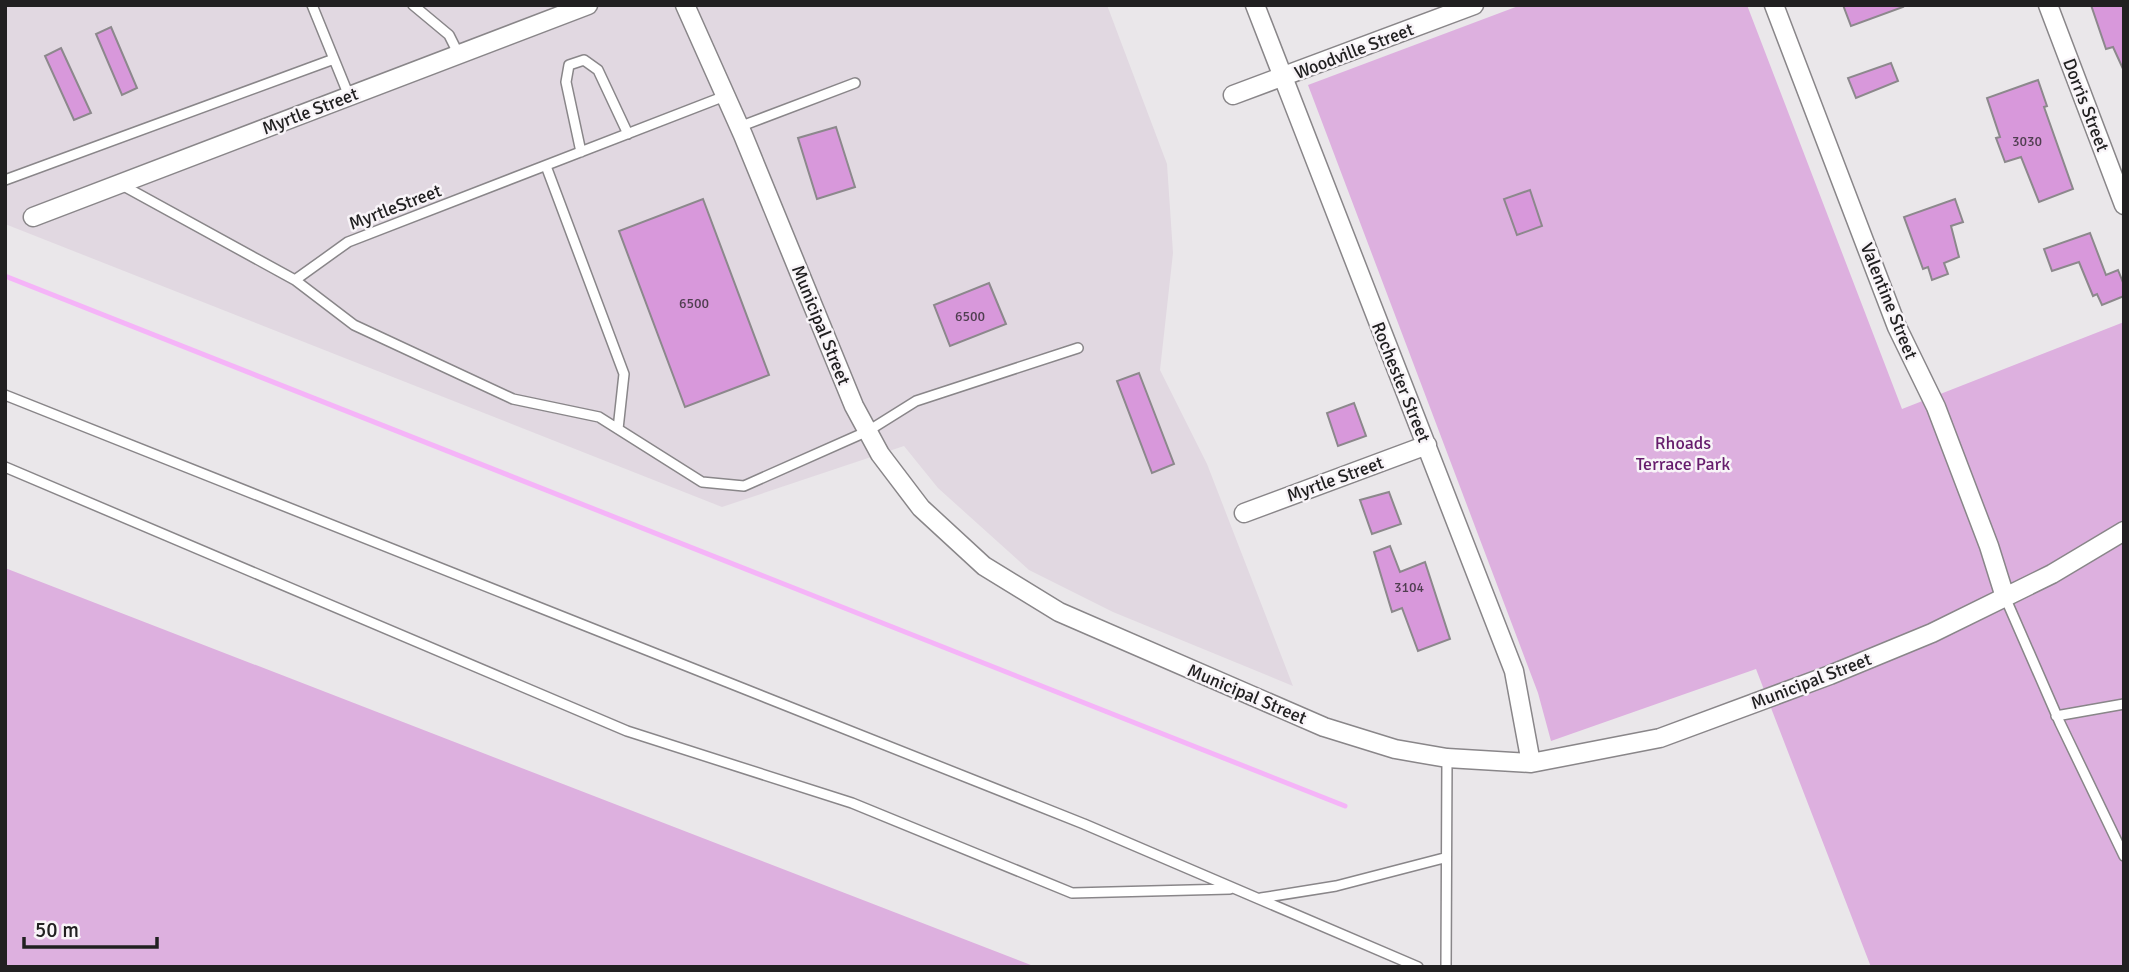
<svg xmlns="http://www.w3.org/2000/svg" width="2129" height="972" viewBox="0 0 2129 972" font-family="Signika,sans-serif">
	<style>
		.built { fill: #e1d8e1 }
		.green { fill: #ddb0df }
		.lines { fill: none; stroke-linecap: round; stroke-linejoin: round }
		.stream { stroke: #f5b4f8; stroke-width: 5 }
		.building { fill: #d898db; stroke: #8c888c; stroke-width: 2 }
		.lane-casing { stroke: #898689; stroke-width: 12 }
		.street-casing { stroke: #898689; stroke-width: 21 }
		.lane { stroke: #fff; stroke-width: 9 }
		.street { stroke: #fff; stroke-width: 18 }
		.labels { text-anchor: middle; stroke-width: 5; stroke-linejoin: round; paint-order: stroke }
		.number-label { font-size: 14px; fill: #4f3e50 }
		.street-label { font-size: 18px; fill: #212021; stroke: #f8f4f8 }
		.park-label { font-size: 18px; fill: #661c6c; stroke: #f8f4f8 }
	</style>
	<rect width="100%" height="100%" fill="#eae7ea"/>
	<path class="built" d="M5 5H1107L1167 164 1173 253 1160 370 1207 464 1293 686 1113 612 1029 570 938 488 904 446 722 507 5 224Z"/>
	<path class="green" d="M1521 5H1747L1902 409 2124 322V967H1871L1756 669 1551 741 1538 693 1308 85Z
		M5 568 1036 967H5Z"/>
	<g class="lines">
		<path class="stream" d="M5 276 1345 806"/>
	</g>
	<path class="building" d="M1843 5H1902L1903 7 1851 26Z
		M2091 5H2124V71L2113 47 2106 49Z
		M111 27 137 88 122 95 96 34Z
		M61 48 91 113 74 120 45 56Z
		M1891 63 1898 81 1856 98 1848 78Z
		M2038 80 2047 106 2044 107 2073 189 2039 202 2021 157 2005 162 1996 138 2000 137 1987 98Z
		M836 127 855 187 817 199 798 138Z
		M1530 190 1542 226 1517 235 1504 199Z
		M703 199 769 375 685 407 619 231Z
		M1955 199 1963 222 1951 226 1959 257 1944 263 1948 274 1932 280 1928 267 1923 269 1904 217Z
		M2090 233 2106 275 2118 270 2124 285V296L2102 305 2097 294 2093 296 2079 262 2052 271 2044 249Z
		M989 283 1006 324 950 346 934 305Z
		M1139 373 1174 464 1152 473 1117 381Z
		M1354 403 1366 436 1338 446 1327 413Z
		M1389 492 1401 524 1372 534 1360 500Z
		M1390 546 1400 572 1425 562 1450 639 1418 651 1402 608 1392 612 1374 552Z"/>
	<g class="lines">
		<defs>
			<path id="lane" d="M312 5 349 96
				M413 5 449 35 459 55
				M739 127 855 83
				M581 152 566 82 569 65 584 60 598 70 628 134
				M546 166 624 374 618 429
				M5 180 334 59
				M120 184 295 280 354 325 513 399 599 417 702 482 744 486 868 431 916 401 1078 348
				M295 280 348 242 725 96
				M5 395 1084 824 1418 967
				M5 467 627 731 852 803 1072 893 1230 889
				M2005 597 2060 723 2124 856
				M2056 716 2124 704
				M1261 898 1336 886 1444 858
				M1446 967 1447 758"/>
			<path id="street" d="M685 5 743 135 854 406 880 454 921 508 984 566 1059 612 1324 727 1395 749 1447 758 1531 763 1660 738 1830 675 1932 633 2052 574 2124 531
				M1255 5 1514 671 1531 763
				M1774 5 1897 327 1936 407 1989 546 2005 597
				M2048 5 2124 205
				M1233 95 1474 5
				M33 217 588 5
				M1244 513 1427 445"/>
		</defs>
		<use href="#lane" class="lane-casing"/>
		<use href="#street" class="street-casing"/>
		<use href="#lane" class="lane"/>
		<use href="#street" class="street"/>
	</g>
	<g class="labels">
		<g class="number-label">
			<text x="2027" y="146">3030</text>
			<text x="694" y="308">6500</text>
			<text x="970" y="321">6500</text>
			<text x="1409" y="592">3104</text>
		</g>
		<g class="street-label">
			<text transform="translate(1354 51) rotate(-21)" y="6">Woodville Street</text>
			<text transform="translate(2086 105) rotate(69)" y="6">Dorris Street</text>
			<text transform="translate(310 111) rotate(-21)" y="6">Myrtle Street</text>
			<text transform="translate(395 207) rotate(-21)" y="6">MyrtleStreet</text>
			<text transform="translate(1889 301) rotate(68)" y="6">Valentine Street</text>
			<text transform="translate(821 325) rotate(68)" y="6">Municipal Street</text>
			<text transform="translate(1401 382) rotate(68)" y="6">Rochester Street</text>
			<text transform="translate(1335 479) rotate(-20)" y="6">Myrtle Street</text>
			<text transform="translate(1811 681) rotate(-21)" y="6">Municipal Street</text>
			<text transform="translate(1247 694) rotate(23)" y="6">Municipal Street</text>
		</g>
		<g class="park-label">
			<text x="1683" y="449">Rhoads<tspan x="1683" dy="21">Terrace Park</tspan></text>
		</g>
	</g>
	<rect width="2129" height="972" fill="none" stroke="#212021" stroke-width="14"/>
	<path d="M24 937v10h133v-10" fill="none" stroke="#212021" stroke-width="3.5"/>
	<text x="35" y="937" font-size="21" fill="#212021" stroke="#f8f4f8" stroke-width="5" paint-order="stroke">50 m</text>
</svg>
